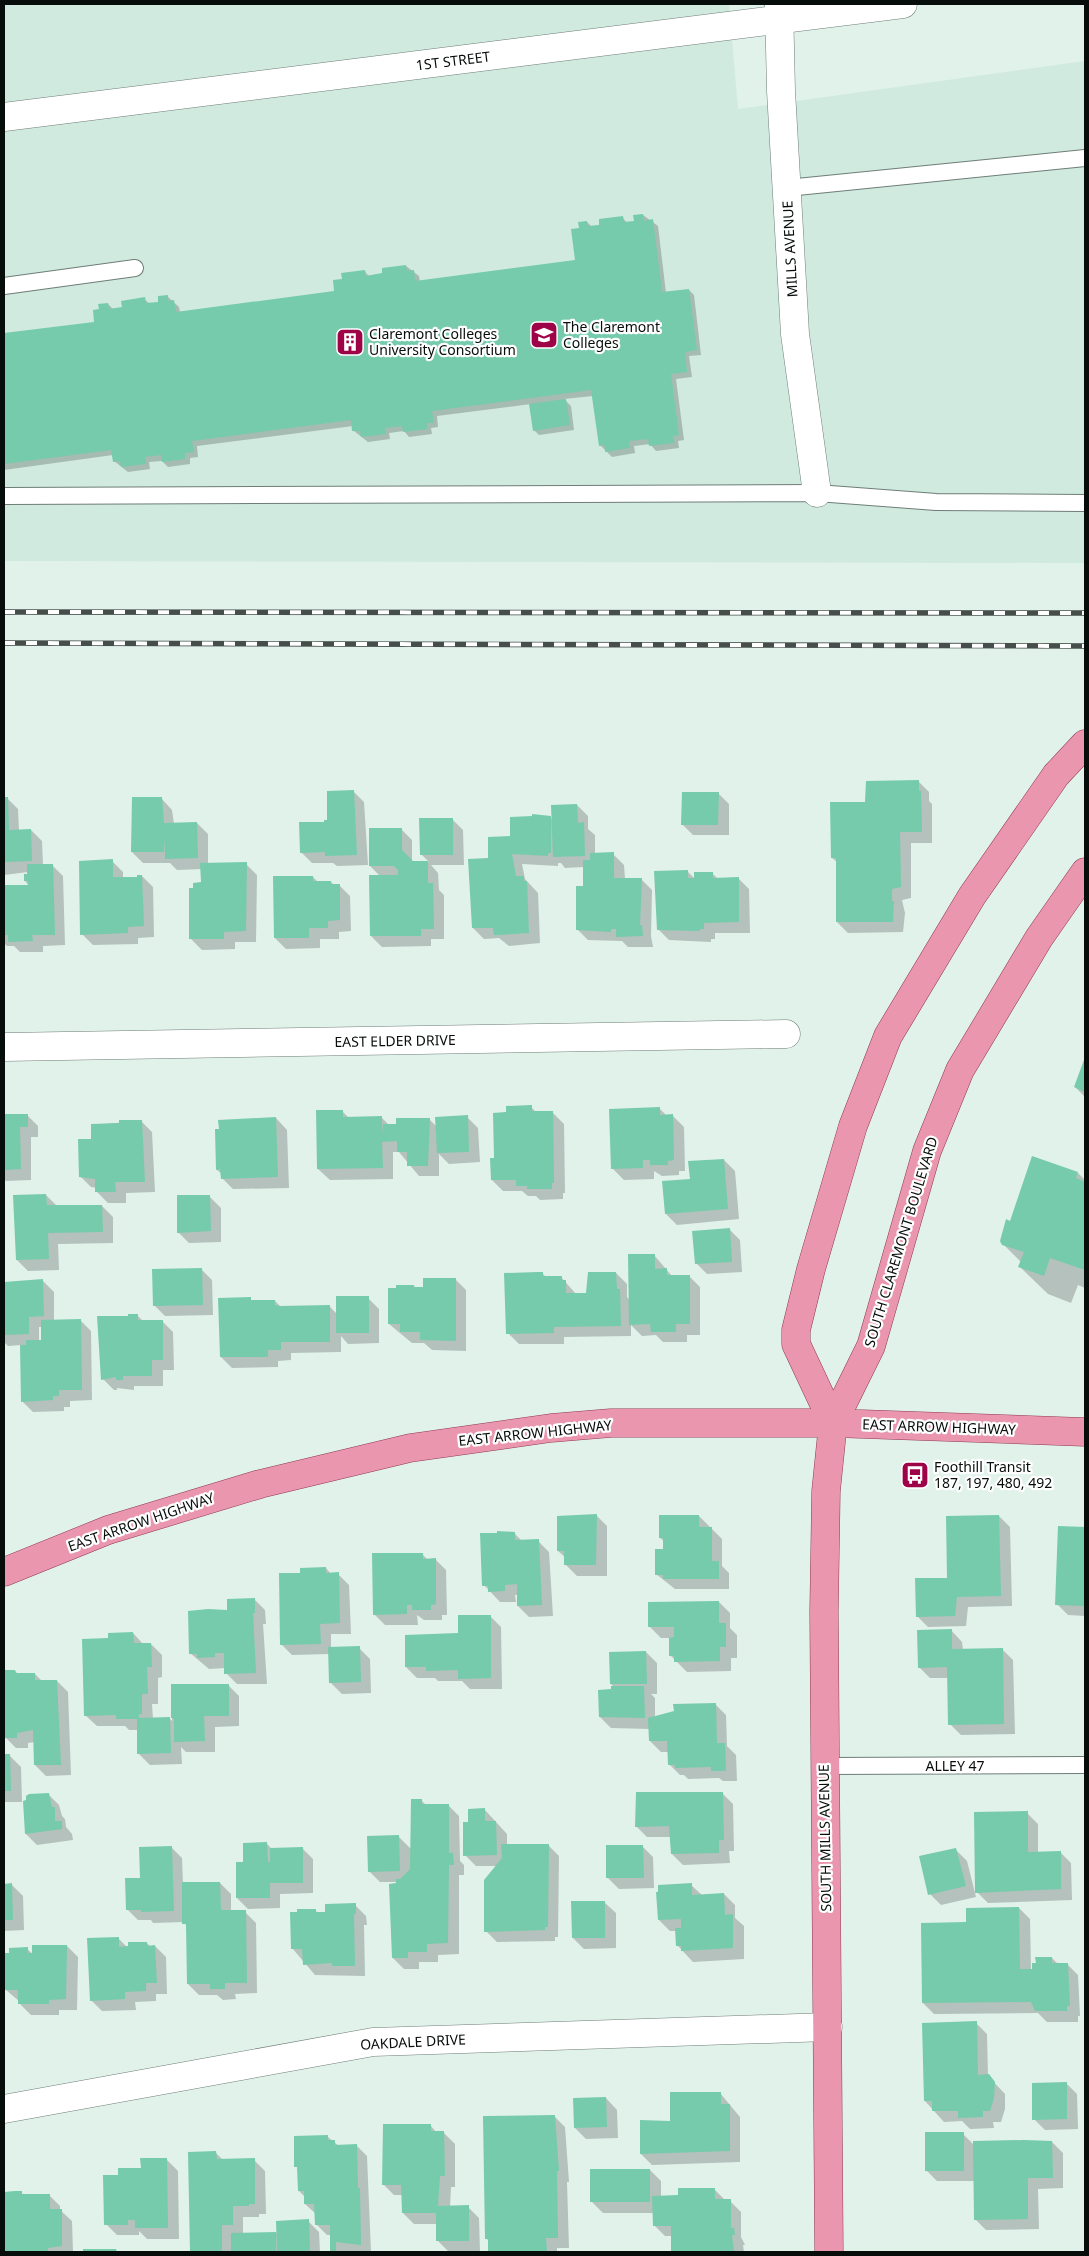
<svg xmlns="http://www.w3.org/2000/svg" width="1089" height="2256" viewBox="0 0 1089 2256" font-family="'Noto Sans',sans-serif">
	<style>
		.built { fill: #d0eadf }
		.shadow { fill: #0003; fill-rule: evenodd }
		.building { fill: #75cbac }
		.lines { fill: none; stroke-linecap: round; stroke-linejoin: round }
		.service-casing { stroke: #6e7d77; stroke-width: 18 }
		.minor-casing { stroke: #6e7d77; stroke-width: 29 }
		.tertiary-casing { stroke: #6e7d77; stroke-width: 29 }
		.primary-casing { stroke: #903952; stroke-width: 29 }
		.service { stroke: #fff; stroke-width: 16 }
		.minor { stroke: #fff; stroke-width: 28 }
		.tertiary { stroke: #fff; stroke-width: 28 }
		.primary { stroke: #e996ae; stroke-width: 28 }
		.rail-casing { stroke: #454e4a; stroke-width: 5.5 }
		.rail { stroke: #fff; stroke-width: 4; stroke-dasharray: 11; stroke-linecap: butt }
		.labels { text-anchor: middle; stroke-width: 4.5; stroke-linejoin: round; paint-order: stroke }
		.street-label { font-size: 14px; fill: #070d0a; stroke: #fff }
		.poi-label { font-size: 14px; fill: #070d0a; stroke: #fff; text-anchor: start }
	</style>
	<rect width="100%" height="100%" fill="#e1f2eb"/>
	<path class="built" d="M4 4H729L738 109 1085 61V563L4 561Z"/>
	<path class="shadow" d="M643 215 658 226 666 293 689 290 694 295 701 355 689 356 692 377 676 379 684 440 678 441 679 448 656 451 650 444 634 446 635 453 612 457 600 445 593 396 564 399 571 406 574 430 539 435 534 430 531 404 437 416 438 427 431 428 432 434 409 437 404 431 389 433 390 439 368 442 354 431 353 426 197 446 198 457 190 458V464L168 467 162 461 149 462 150 469 128 472 114 461 113 455 4 470V335L96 323 101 310 108 304 113 309 123 308 144 299 150 304 160 303 167 296 179 307 180 312 335 292 344 280 364 271 369 276 384 274 406 266 419 276 420 282 576 262 581 229 587 222 592 227 623 218 627 223 636 222Z
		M918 781 929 792V801L932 804V843H911V898L902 900 905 913 903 932 848 933 837 922V862L832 858 866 804Z
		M353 791 364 802 368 865 337 866 333 863H312L301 852Z
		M718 793 729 804V835H693L682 824Z
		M4 798H7L18 809 19 831 31 830 42 841 43 865H52L63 876 65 945 43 946V952H20L14 946H7L4 943V887L29 886 25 881 28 872 4 875Z
		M161 798 172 810 174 824 197 823 208 834V864H246L257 875 256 942H235V949L202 950 191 939 194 889 202 883V869L177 870 170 863H143L132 852Z
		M577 805 588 816V829L595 835V854H613L624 865 625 879H641L652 890 651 936 653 947H628L622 941 588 940 577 929 584 887V867L565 868 561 863H558V866L522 864 525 879 538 893 540 943 509 946 499 938 484 939 473 928 490 859 511 837 550 817 553 820Z
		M452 819 463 830 464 865H431L438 873 439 890 444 895V939H431V946L382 947 371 936 381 877 370 866 401 829 412 840V862H429L421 854Z
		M112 861 123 872V878H138L142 876 153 887 154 937 138 938V944L93 945 82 934Z
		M687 871 695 879 712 873 718 879 738 878 749 889 750 933H715V939H711V942L669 940 658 929Z
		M313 877 318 882H331L334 885H339L350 896 351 931 339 932V939H320V948L286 949 275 938Z
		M1085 1060V1097L1075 1087Z
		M531 1107 537 1113H553L564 1124 565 1193H563V1199L540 1200 536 1196H528L522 1191H503L492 1180 508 1113Z
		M659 1108 667 1116H673L684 1127 685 1171H679V1175L662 1176 654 1171V1179L624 1180 613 1169Z
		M342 1111 349 1118 381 1117 389 1125 429 1119 437 1127 467 1117 478 1128 480 1162 449 1164 439 1154V1176H419L399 1152H393V1179L330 1180 318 1169Z
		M4 1115H27L38 1126V1137H31V1180L6 1181 4 1179Z
		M276 1118 287 1130 289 1188 233 1189 222 1178V1174L217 1170 220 1130Z
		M141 1121 152 1132 155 1192 126 1193V1203H108L97 1192V1188L91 1187 80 1176 92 1140V1125Z
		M724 1160 735 1171 739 1219 677 1225 666 1214 691 1180Z
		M1078 1173 1085 1180V1288L1078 1285 1071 1303 1048 1294 1020 1267 1021 1262 1003 1244 1011 1222Z
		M46 1195 57 1206H102L113 1217V1243L58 1244 59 1270 28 1271 17 1260Z
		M210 1197 221 1208V1242L189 1243 178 1232Z
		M729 1229 740 1240 742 1272 707 1274 696 1263Z
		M654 1255 672 1276H689L700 1287V1335H687V1342H663L656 1335 642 1336 631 1325V1336L564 1337V1344H519L508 1333 542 1273 546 1277H561L576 1294H588L616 1273 627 1284V1297L630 1301Z
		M201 1269 212 1280 213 1315 165 1316 154 1305Z
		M455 1279 466 1290V1351L432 1350 424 1343H412L389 1324 414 1286 417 1289Z
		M43 1281 54 1292V1321L80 1320 91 1331 92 1400 70 1401V1407H64V1411L33 1412 22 1401 21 1345 8 1346 4 1342V1345V1283ZM39 1327H42V1342H39Z
		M368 1298 379 1309V1343L348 1344 341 1336V1352L291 1353V1360L278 1361V1367L232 1368 221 1357 275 1301 281 1307 329 1306 337 1314Z
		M137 1315 143 1321H162L173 1332 174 1370H163V1386H134V1390L117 1388V1390H114L103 1379 129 1318Z
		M596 1515 607 1526V1576H577L566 1565V1558L558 1551Z
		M699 1516 722 1539V1566L729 1573V1589H675L656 1574 664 1550V1541L660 1538Z
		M999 1516 1010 1527 1012 1606 968 1607 966 1626 928 1627 917 1616Z
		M1059 1528 1085 1529V1616L1068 1615 1057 1604Z
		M514 1533 522 1541H538L549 1552 553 1616 529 1617 518 1606V1595H515L516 1602H500L484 1585Z
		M422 1554 428 1560 435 1559 446 1570 447 1615H442V1620H424L417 1615 418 1625H385L374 1614Z
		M326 1568 331 1574H338L349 1585 351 1634H331V1648H359L370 1659 371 1693 342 1694 331 1683 330 1654 292 1655 281 1644Z
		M254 1599 265 1610 266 1624H263L267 1684H237L226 1673V1668L209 1669 190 1653 229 1612Z
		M719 1602 730 1613V1628L737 1635V1658H731V1671L687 1672 670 1655V1638H661L650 1627Z
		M490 1616 501 1627 502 1689H470L462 1681H438L435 1678H417L406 1667Z
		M951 1630 962 1642 963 1650 1002 1649 1013 1660 1015 1734 961 1735 950 1724 949 1678H930L919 1667Z
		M133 1633 143 1644H151L162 1655V1677L158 1678V1704H152L153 1719H170L172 1721V1686L228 1685 239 1696V1726L215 1727V1752H186L181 1747 182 1764 150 1765 139 1754 138 1730H129L125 1726H97L85 1715 110 1639Z
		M646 1652 657 1663V1694H651L655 1698V1717L715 1704 726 1715 727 1746 736 1755 737 1781H723L719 1778 688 1779 684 1775H680L669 1764 668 1752H661L650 1741V1729L611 1728 600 1717 614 1687 611 1684Z
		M4 1671H15L18 1674H35L42 1681H57L68 1692 71 1775 46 1776 35 1765V1742L28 1743V1748H16L5 1737Z
		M4 1756H10L21 1767 22 1802H4Z
		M722 1793 733 1804 734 1851H729L730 1863 683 1865 672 1854 671 1837H647L636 1826Z
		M48 1794 59 1805 62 1816 65 1819 66 1827 72 1834 73 1840 37 1845 26 1834Z
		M421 1800 426 1805H448L459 1816 460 1861 464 1865V1875H459V1954L438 1955V1962H419V1969H404L393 1958 397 1882H380L369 1871 398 1836 411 1849Z
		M485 1810 507 1834V1845H548L559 1856 558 1937H555V1941L497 1942 486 1931 497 1866H476L465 1855 470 1823Z
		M1027 1813 1038 1824V1853L1060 1852 1071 1863 1072 1900 988 1903 977 1892Z
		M267 1844 272 1849 302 1848 313 1859V1893L280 1894V1908L248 1909 237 1898 244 1864Z
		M642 1846 653 1857 654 1888 619 1889 608 1878Z
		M171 1847 182 1858 183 1884 220 1883 231 1894V1912H245L256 1923 257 1993 235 1994 236 1999 223 2000 217 1995H199L188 1984 187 1927 184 1922 153 1923 151 1920H138L127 1909 141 1879Z
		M956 1850 967 1861 976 1897 941 1905 930 1894Z
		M4 1885H12L23 1896 24 1930 4 1931Z
		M691 1885 702 1895 724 1894 735 1905V1918L744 1926V1959L693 1962 678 1946 677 1931H670L659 1920Z
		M604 1902 616 1913V1948L584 1949 573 1938Z
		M355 1905 366 1916 367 1925H364L365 1976 315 1975 292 1948 298 1914 315 1910 318 1913H326Z
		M1019 1908 1030 1919 1031 1970 1052 1958 1058 1964H1067L1078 1975 1080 2016H1078V2022H1047L1038 2013 934 2014 923 2003 968 1923Z
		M118 1938 129 1949 147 1943 151 1947 155 1946 166 1957 167 1994H156V2001L135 2002 136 2010 102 2011 91 2000Z
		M67 1946 78 1957 77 2010H59V2015H31L20 2004 19 2001 6 1990 27 1949 34 1955Z
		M976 2023 987 2034 988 2076 1005 2094V2109L1001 2122H993L994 2128 970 2129 962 2121 944 2122 925 2101Z
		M1066 2083 1077 2094 1078 2129 1045 2130 1034 2119Z
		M720 2093 740 2117V2162L652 2165 641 2154 672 2122Z
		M606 2098 617 2110 618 2138 586 2139 575 2128Z
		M554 2116 565 2127 569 2182H567L569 2248H557V2252H489V2242L487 2239Z
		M430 2125 437 2133H444L455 2144V2187H451L450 2207H468L479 2218 480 2252H449L438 2241V2224H414L403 2213V2195H394L383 2184Z
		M963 2134 974 2145 1052 2142 1063 2153V2188L1038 2189 1039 2229 986 2230 975 2219V2181H937L926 2170Z
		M328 2137 339 2146 356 2145 367 2156 371 2252H332L331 2235H327L316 2224V2214L305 2204V2197L299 2191Z
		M216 2153 223 2160H254L265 2171 266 2214H259V2217H243V2234L278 2233 308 2221 319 2232 320 2252H191V2165Z
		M167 2160 178 2171 179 2239H147L139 2231V2235H117L106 2224 120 2177Z
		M650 2170 661 2181V2197H680L714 2189 726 2201H730L741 2212V2237L745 2245H743L744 2252H673L672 2236H665L654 2225V2213H603L592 2202Z
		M4 2193 49 2195 60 2206V2210L72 2221 73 2252H4Z"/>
	<path class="building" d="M643 214 644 221 653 219 662 292 689 289 697 350 685 352 687 372 671 374 679 435 673 436 674 443 649 446 648 439 629 441 630 448 605 452V445L599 446 591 390 432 411 434 423H427V429L403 432 402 426 385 428 386 434 361 437 360 431H352L351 420 192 441 194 452 185 453V459L162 462 161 455 145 457 146 464 121 467 120 461 113 462 111 450 4 464V333L94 322 93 310 99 309 98 304 108 303 109 309 122 307 121 301 145 297 146 303 158 302V296L168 295V301L174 300 176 312 334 291 333 280 342 279 341 273 365 270 366 276 382 273V268L406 265 407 271 414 270 415 281 575 260 571 229 579 228 578 222 587 221 588 226 599 225V219L623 216 624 222 634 221 633 215Z
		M566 399 570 425 533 431 529 404Z
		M919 780V791H921L922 832H900L901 887 892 889V901H894L893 922H836V858H831L830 802H865L866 781Z
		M354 790 357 855 325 856V852L300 853 299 822H324V820H327V791Z
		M682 792H719L718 825H681Z
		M4 797H8L9 830 31 829 32 861 4 862Z
		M132 797H162L164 823 197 822 198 858 165 859V837L164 852H131Z
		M577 804 578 823 584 822 585 856 553 857 551 805Z
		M532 814 551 816V853H548V856L512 854 516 876H524V881H527L529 933 498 935H494L493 928H472L468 859 488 858V837L510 836V817L532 816Z
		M419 818H453V855H420Z
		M369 828H402V850L413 861H428V883H433L434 929H421V936H370L369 875H398V870L394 866H369Z
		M614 852V878H642L640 925H642L643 936 616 937V929H611V932L576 930V886H583V860H590V853Z
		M113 859V877H137V875H142L144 926 128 927V933L80 935 79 861Z
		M247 862 246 931 224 932V939H189V888H193V883L201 882 200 863Z
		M27 864H53L55 935H32L33 941 8 942V935H4V885H28V881H24V874H27Z
		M688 870V878H694V872H713V878L739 877V922L704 923V929H700V931L657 930 654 871Z
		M273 876H313V881H331V884H340V920L328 921V928H309V938H274Z
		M1085 1057V1092L1074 1087Z
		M532 1105V1111H553L554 1183H552V1189H527V1186H516V1180H491L490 1158H494L493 1113 506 1112V1106Z
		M660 1107V1115L673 1114 674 1160 668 1161V1165H650V1160H643V1168L611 1169 609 1109Z
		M316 1110H343V1117L382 1116V1134L383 1124H396V1118H430L428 1166H407V1152H397V1141L382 1142 383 1168 317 1169Z
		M4 1114H28V1127H20L21 1169 4 1170Z
		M468 1115 469 1152 437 1153 435 1117Z
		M276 1117 278 1177 221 1179 220 1169 216 1170 215 1129H219L218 1120Z
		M119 1120H142L145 1182H115L116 1192H95V1179L79 1177 78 1139H91V1124L119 1123Z
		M1032 1156 1078 1172 1076 1178 1085 1182V1270L1050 1258 1044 1276 1018 1267 1024 1252 1002 1245 1000 1241 1006 1219 1010 1221Z
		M724 1159 728 1209 665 1214 662 1181 690 1179 688 1161Z
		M46 1194 47 1205H102L103 1232 48 1233 49 1259 16 1260 13 1195Z
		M177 1195H210L211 1231 177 1233Z
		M730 1228 732 1262 695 1264 692 1231Z
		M628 1254H655V1269L667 1268V1275H690V1324H676V1332H651L650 1324 629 1325Z
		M202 1268 203 1305 153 1306 152 1269Z
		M538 1272H543V1276H562V1280H566V1293H586L588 1272H616L617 1289H620L621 1326 554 1327V1333L506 1334 504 1273Z
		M423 1278H456V1341L420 1340V1332H400V1324H388V1288H396V1285H414V1287H423Z
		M43 1279 44 1316 29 1317V1334L4 1335V1282Z
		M336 1296H369V1333H336Z
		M251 1297V1300H275V1305L280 1306 330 1305V1342H281V1350H268V1357H220L218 1298Z
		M128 1314H138V1320H163V1360H152V1376H123V1380H116V1377L101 1380 97 1316H128Z
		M81 1319 82 1390H59V1396H53V1400L21 1402 20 1345H26V1340H41V1320Z
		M597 1514 596 1565H564V1551H557V1516Z
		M659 1515H699V1527H712V1561H719V1579H663V1575H655V1549H663V1538H659Z
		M999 1515 1001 1596 957 1597 955 1616 916 1617 915 1578H947L946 1516Z
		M1058 1526 1085 1527V1606L1055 1605Z
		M497 1531 515 1532V1540L539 1539 542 1605 517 1606V1584L505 1585V1591L488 1592V1586H482L480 1533H497Z
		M372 1553H423V1559L436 1558V1604L431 1605V1610H412V1605H407V1614L373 1615Z
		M326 1567V1573L339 1572 340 1623 320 1624 321 1644 280 1645 279 1573H300V1568Z
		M255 1598V1613H253L256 1673 224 1674V1653H215V1657L197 1658V1654H189L188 1611 208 1609 227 1610V1599Z
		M719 1601V1623H726V1647H720V1661L674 1662V1656H669V1638L674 1637V1627H648V1602Z
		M458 1615H491V1678L458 1679V1670L426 1671V1667H405V1635L458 1633Z
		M952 1629V1649L1003 1648 1004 1724 948 1725 947 1667 918 1668 917 1630Z
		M133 1632 134 1643H151L152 1667H147L148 1694H142V1714H139V1718L170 1717 171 1753 137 1754V1719H116V1715L84 1716 82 1639 108 1638V1633Z
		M360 1646 361 1682 329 1683 328 1647Z
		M646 1651 647 1684H610L609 1652Z
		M4 1670H15L16 1673H35V1680H57L61 1765H34L33 1730 17 1733V1738H4Z
		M171 1684H229V1716H204L205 1741 174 1742V1718H171Z
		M611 1686H644L645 1718 599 1717 598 1690 611 1689Z
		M716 1703 717 1743H725L726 1771H711V1767L675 1768V1765H668L667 1741H649L648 1718 674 1711 673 1704Z
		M4 1754H10L11 1791H4Z
		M636 1792H723L724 1840H719V1853L671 1854 669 1826 635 1827Z
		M49 1793 52 1807H55V1821H62V1829L25 1834 23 1801 26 1800V1796L29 1794Z
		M411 1799H422V1804H449V1853H453L454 1865H449L448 1943 427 1944V1952H408V1958H392L389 1884 396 1883V1879H400L410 1869Z
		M485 1808V1821H496L497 1855 463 1856V1822H468V1809Z
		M1028 1811V1852L1061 1851V1889L975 1893 974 1812Z
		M399 1835 400 1871 368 1872 367 1836Z
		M267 1842 268 1862H270V1848L303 1847V1883H270V1898H236V1862H243V1843Z
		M501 1844H549L548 1927H545V1930L484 1932V1880L502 1858Z
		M606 1845H643L644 1878H606Z
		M172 1846 174 1911 141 1912V1910H126L125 1878H140L139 1847Z
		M956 1848 966 1886 928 1895 919 1856Z
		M182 1882H220L221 1910H246L247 1983H225V1989H210V1984H187L186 1924H182Z
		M12 1883 13 1920H4V1884Z
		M692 1883V1895L724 1893 725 1915 733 1914V1948L681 1951V1946H676L675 1928H681V1919L658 1920 656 1892H658V1885Z
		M571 1901H605V1938H572Z
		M356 1903V1914H354L355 1966H332V1963L303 1965 302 1949H291L290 1912H297V1909H316V1912H325V1904Z
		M1019 1907 1020 1969H1032V1963H1036L1035 1957H1052V1963H1068L1070 2006H1067V2011H1035L1031 2002 922 2003 921 1923 966 1922V1908Z
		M119 1937V1947L128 1946V1942H147V1946L155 1945 157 1983H146V1991L125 1992V1999L90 2001 87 1938Z
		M32 1945H67L66 1999 49 2000V2004H18V1990H5V1953H9V1948L28 1947V1953H32Z
		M977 2021 978 2075 989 2074 995 2082 994 2098 990 2111H983V2117L958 2118V2111H932V2101H924L922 2023Z
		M1067 2082V2119L1032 2120V2083Z
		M670 2092H721V2104H730V2151L640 2154V2120L670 2121Z
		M606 2097 607 2127 574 2128 573 2098Z
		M555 2115 559 2171H557L558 2238H546L547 2252H488V2239H485L483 2116Z
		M383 2124H431V2131H444L445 2176H440L438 2206 469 2205V2241H436V2213H402L401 2185H382Z
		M925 2132H964V2171H925Z
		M328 2135V2140H335V2145L357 2144 358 2188H360L361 2245 336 2242V2252H330V2225H315L314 2204H304V2191H298L297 2167H294V2136Z
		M1024 2140 1052 2141 1053 2178H1028V2219L974 2220 973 2141Z
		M216 2151 217 2159 255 2158V2204H249V2206H233V2225H222V2252H190L188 2152Z
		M140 2158H167L168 2228H135V2220H128V2225H104L103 2175H118V2168H141Z
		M590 2169H650V2202H590Z
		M678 2188H715V2199H731V2228H734L735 2235H732L734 2252H671V2226H653L652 2196 678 2195Z
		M15 2191H22V2194H50V2209H62V2246L48 2248V2252H4V2192Z
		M309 2219 310 2252H277L276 2221Z
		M276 2232V2252H231V2233Z
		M83 2249H116L117 2252H83Z"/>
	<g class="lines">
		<defs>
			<path id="service" d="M787 188 1085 158
				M4 286 135 268
				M4 496 817 493 936 502 1085 503
				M824 1766 1085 1765"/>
			<path id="minor" d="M779 4 781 91 795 334 817 493
				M4 1047 786 1034
				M4 2109 373 2042 828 2027"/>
			<path id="tertiary" d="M4 117 903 4"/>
			<path id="primary" d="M833 1423 796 1344V1330L811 1269 853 1126 888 1036 972 896 1056 775 1085 744
				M4 1572 108 1530 260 1484 410 1448 551 1428 611 1423H833L1085 1432
				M829 2252 824 1612 826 1491 833 1423 871 1346 927 1151 960 1070 1039 938 1085 872"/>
		</defs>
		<use href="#service" class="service-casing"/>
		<use href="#minor" class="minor-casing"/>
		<use href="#tertiary" class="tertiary-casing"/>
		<use href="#primary" class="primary-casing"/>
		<use href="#service" class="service"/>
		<use href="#minor" class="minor"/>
		<use href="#tertiary" class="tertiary"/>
		<use href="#primary" class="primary"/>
		<defs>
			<path id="rail" d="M4 612 1085 613
				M4 643 1085 646"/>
		</defs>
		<use href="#rail" class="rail-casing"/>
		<use href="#rail" class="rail"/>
	</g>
	<defs>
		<symbol id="university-square" viewBox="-11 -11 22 22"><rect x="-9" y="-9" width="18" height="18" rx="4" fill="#9f0347" stroke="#fff"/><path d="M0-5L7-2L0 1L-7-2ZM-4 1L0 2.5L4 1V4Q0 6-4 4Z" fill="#fff"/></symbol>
		<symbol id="building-square" viewBox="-11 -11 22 22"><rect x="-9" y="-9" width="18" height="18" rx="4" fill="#9f0347" stroke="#fff"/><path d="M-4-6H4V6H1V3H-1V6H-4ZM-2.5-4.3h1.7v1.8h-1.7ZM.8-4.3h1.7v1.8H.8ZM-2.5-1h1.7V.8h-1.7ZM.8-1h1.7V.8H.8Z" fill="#fff"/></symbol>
		<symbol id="bus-square" viewBox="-11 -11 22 22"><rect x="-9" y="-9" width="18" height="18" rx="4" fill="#9f0347" stroke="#fff"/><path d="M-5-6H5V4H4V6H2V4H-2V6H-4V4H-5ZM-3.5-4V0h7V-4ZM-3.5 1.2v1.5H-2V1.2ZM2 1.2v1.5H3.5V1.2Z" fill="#fff"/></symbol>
	</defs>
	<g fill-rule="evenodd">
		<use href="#university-square" x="528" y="319" width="32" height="32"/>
		<use href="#building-square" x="334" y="326" width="32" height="32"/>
		<use href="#bus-square" x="899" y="1459" width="32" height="32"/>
	</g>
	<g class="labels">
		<g class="street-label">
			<text transform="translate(453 61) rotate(-7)" y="5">1ST STREET</text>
			<text transform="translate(790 249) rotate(-93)" y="5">MILLS AVENUE</text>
			<text transform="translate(395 1041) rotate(-1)" y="5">EAST ELDER DRIVE</text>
			<text transform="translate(901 1242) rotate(-73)" y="5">SOUTH CLAREMONT BOULEVARD</text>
			<text transform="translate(939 1427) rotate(2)" y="5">EAST ARROW HIGHWAY</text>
			<text transform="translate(535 1433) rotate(-6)" y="5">EAST ARROW HIGHWAY</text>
			<text transform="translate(141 1522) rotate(-19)" y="5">EAST ARROW HIGHWAY</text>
			<text x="955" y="1771">ALLEY 47</text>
			<text transform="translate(825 1838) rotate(-91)" y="5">SOUTH MILLS AVENUE</text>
			<text transform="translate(413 2042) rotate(-3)" y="5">OAKDALE DRIVE</text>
		</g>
		<g class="poi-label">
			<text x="563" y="332">The Claremont<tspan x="563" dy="16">Colleges</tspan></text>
			<text x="369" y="339">Claremont Colleges<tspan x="369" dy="16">University Consortium</tspan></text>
			<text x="934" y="1472">Foothill Transit<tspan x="934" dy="16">187, 197, 480, 492</tspan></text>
		</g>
	</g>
	<rect width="1089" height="2256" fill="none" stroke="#070d0a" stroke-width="10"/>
</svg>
